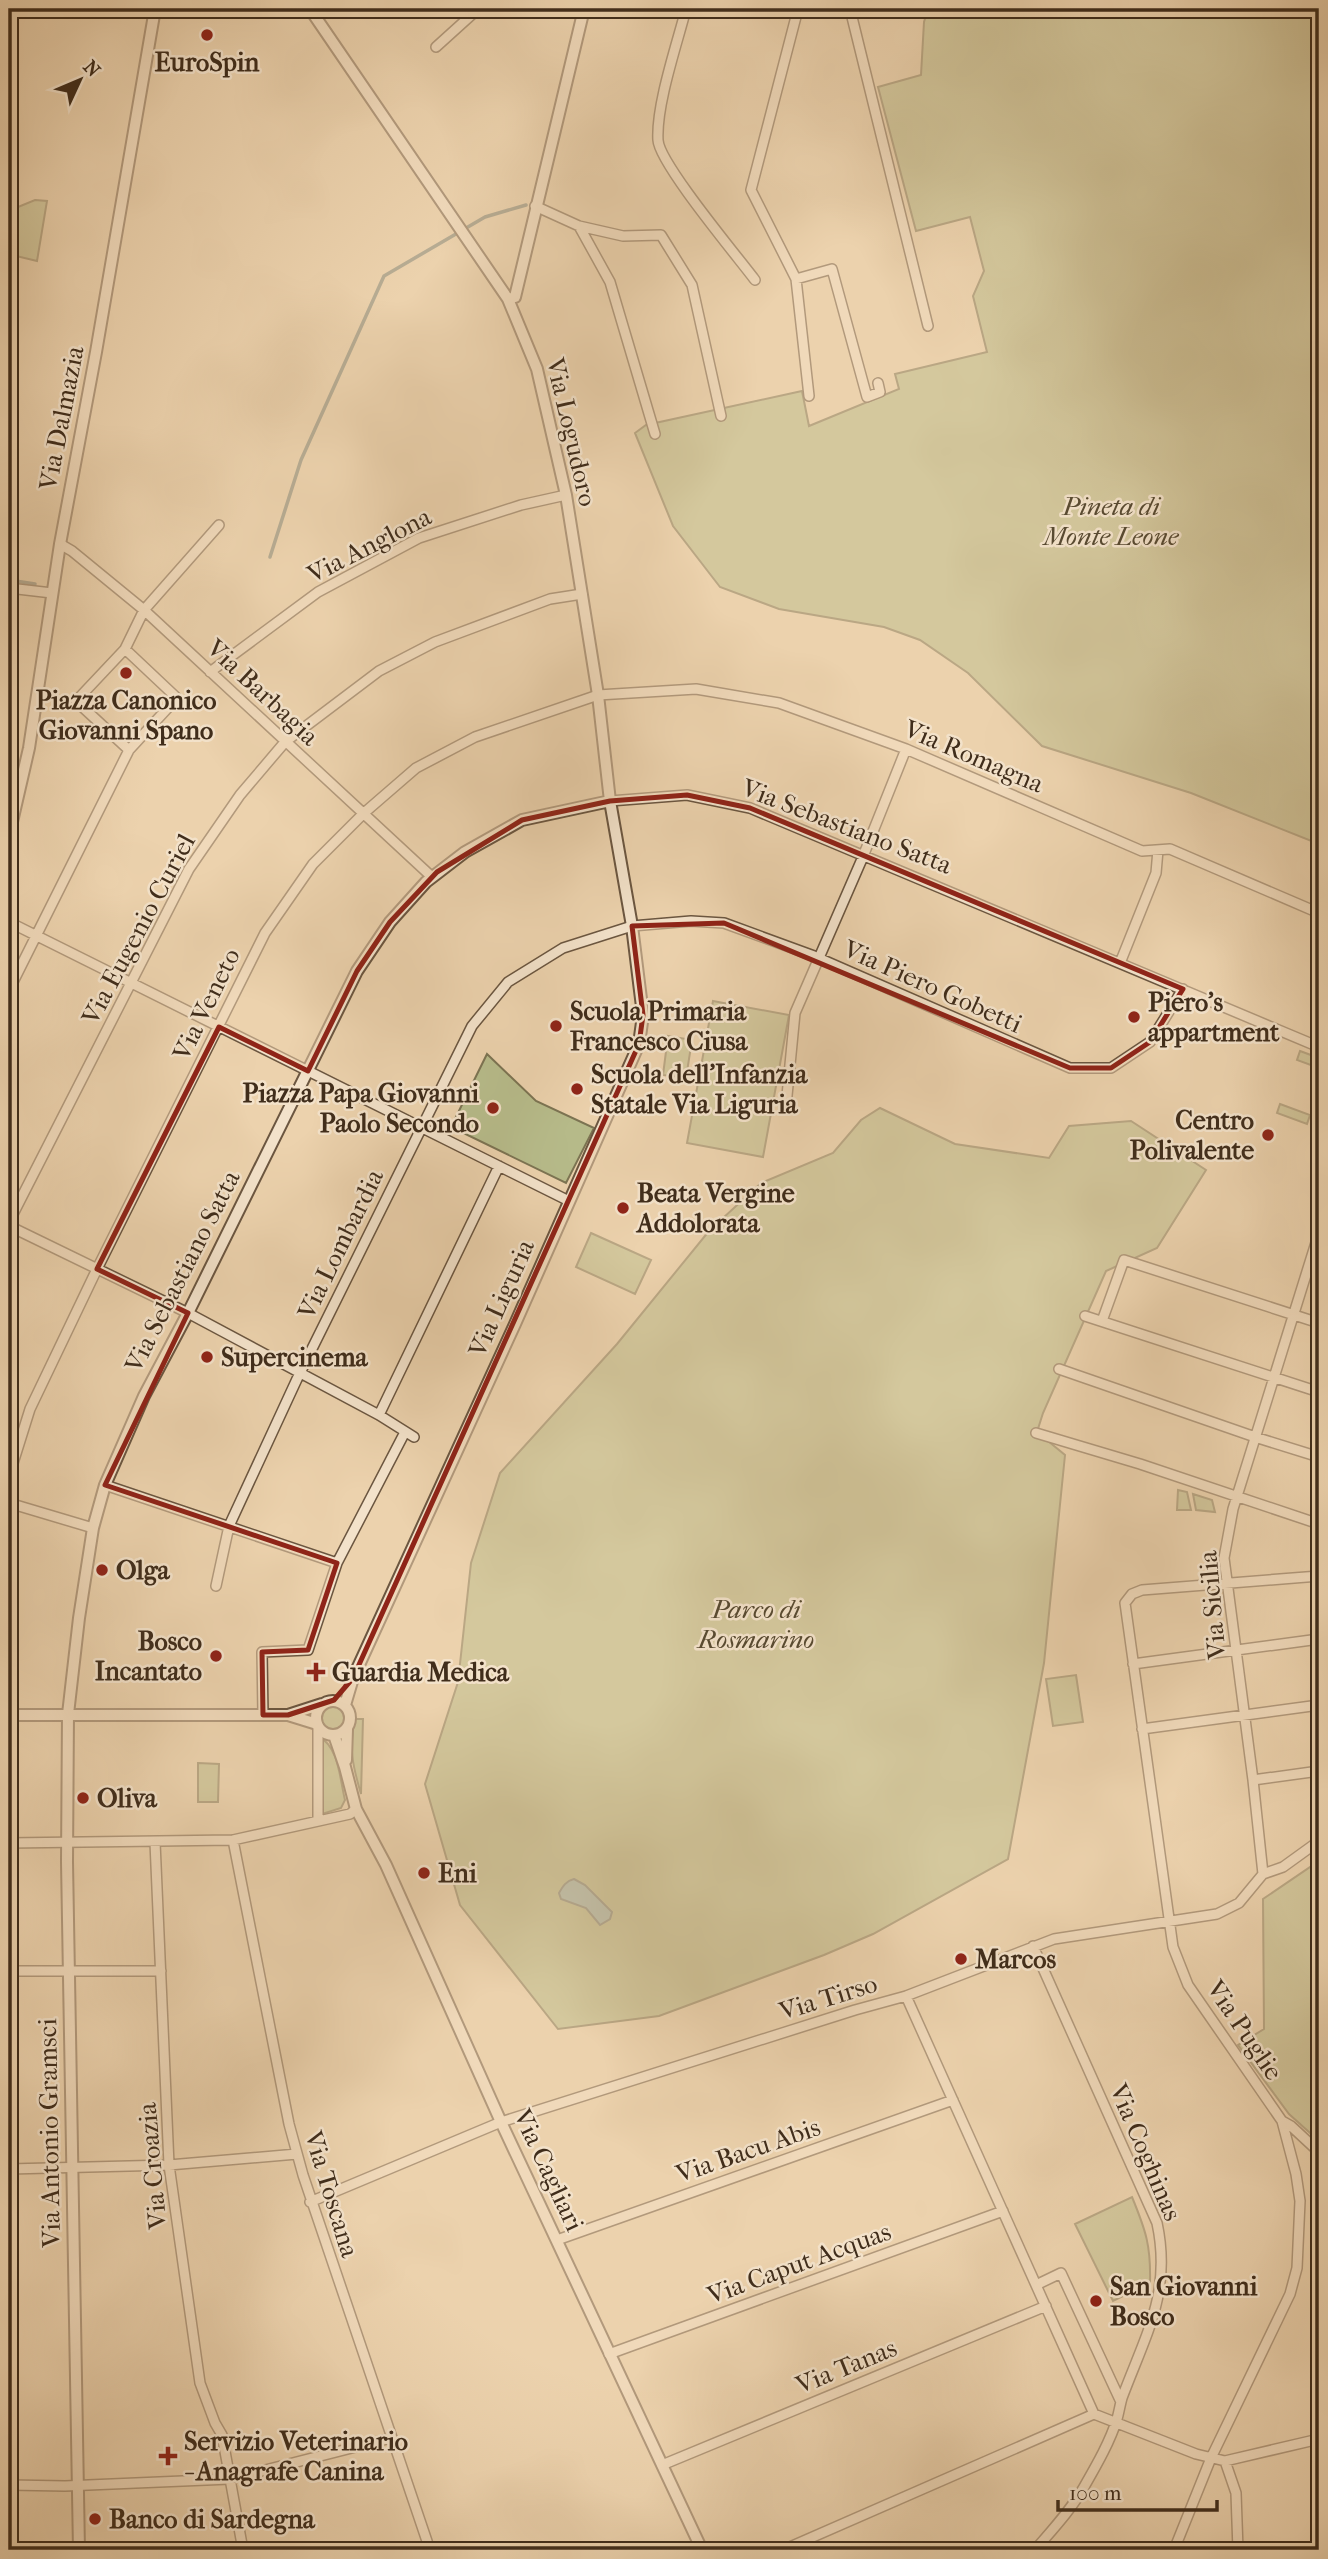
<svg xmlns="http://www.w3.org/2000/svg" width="1328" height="2559" viewBox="0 0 1328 2559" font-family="'IM FELL French Canon',serif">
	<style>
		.green { fill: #b7bc8b; stroke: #7c7453; stroke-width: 2 }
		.water { fill: #9ab6b0; stroke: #767f74; stroke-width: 2 }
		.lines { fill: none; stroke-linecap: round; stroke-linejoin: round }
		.stream { stroke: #767f74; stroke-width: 3.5 }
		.minor-casing { stroke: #6b5640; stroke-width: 12 }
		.tertiary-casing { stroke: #6b5640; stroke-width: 14 }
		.minor { stroke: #f3e2ca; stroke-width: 9 }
		.tertiary { stroke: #f3e2ca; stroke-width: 10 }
		.marked { fill: none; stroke: #8f2418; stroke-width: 5; stroke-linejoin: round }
		.poi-dot { fill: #8f2418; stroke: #f3e2ca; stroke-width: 2.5 }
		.labels { text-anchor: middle; stroke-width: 5; stroke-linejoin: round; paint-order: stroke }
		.poi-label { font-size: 26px; font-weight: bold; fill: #402d1b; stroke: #f3e2ca; text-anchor: start }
		.street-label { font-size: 26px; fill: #402d1b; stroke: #f3e2ca }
		.park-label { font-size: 26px; font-style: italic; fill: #584a31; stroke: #f3e2ca }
	</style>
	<rect width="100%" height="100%" fill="#ecd2ad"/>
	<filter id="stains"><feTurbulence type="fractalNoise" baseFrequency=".00286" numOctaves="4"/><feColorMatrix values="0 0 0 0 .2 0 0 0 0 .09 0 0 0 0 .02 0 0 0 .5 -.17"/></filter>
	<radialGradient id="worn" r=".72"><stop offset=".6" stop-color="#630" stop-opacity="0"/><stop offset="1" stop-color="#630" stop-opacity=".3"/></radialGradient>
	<path class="green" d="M928 9H1319V844L1191 793 1042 746 968 673 920 640 884 627 779 609 720 587 673 526 635 433 646 425 802 391 809 426 899 389 895 374 987 352 973 296 984 271 970 217 916 231 878 87 921 75 924 22Z
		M35 200 47 201 37 261 12 255 18 207Z
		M713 1001 789 1015 763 1157 687 1143Z
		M668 1036 692 1040 686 1078 663 1075Z
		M1300 1051 1319 1058V1068L1297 1060Z
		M487 1054 536 1101 594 1128 566 1183 451 1127Z
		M1280 1104 1310 1115 1307 1124 1277 1113Z
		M880 1108 955 1144 1049 1158 1069 1126 1131 1121 1206 1170 1157 1248 1106 1271 1043 1413 1037 1432 1065 1455 1044 1663 1008 1859 873 1934 824 1955 659 2016 558 2029 460 1905 425 1784 458 1682 471 1563 500 1473 617 1344 709 1231 761 1183 833 1153 861 1120Z
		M591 1233 651 1260 635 1294 576 1267Z
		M1178 1490 1187 1492 1191 1510H1177Z
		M1193 1494 1212 1500 1215 1512 1196 1510Z
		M1076 1675 1083 1722 1053 1726 1046 1679Z
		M320 1718a13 13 0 1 1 26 0a13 13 0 1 1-26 0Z
		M355 1719H363L361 1794C353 1767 348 1746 355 1719Z
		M319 1737C339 1746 340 1781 345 1800L341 1808 319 1815Z
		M198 1763 219 1764 218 1802H198Z
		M1319 1861V2141L1289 2114 1238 2045 1264 2029 1263 1899Z
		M1132 2197C1146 2231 1151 2246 1150 2283L1113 2301 1075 2224Z"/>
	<path class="water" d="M574 1879 585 1885 612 1912 610 1919 600 1925 586 1908 561 1899 559 1893C563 1886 566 1881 574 1879Z"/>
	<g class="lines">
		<path class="stream" d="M270 557 301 460 384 276 485 217 526 205
			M9 580 35 584"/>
		<defs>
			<path id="minor" d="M686 9C677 44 656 105 658 140 659 163 737 256 755 280
				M798 9 751 190 796 279 809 396
				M850 9 928 326
				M436 47 478 9
				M535 206 579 226 623 236 661 235 692 285 721 416
				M579 226 610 282 655 434
				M796 279 832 269 867 397 880 392 878 383
				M60 544 72 551 144 610 432 877
				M9 588 52 593
				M125 649 144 610 219 525
				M210 672 318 592 419 538 521 505 566 495
				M610 801 687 795 750 808 1319 1047
				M9 922 569 1201
				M1120 963 1156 873 1158 850
				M9 990 129 750 177 698 125 649 76 701 129 750
				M786 1106 795 1013 862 859 906 749
				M9 1222 189 869 240 795 285 742 379 671 435 642 550 599 582 594
				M9 1226 188 1313 379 1415 414 1437
				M1085 1316 1319 1392
				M1102 1321 1124 1260 1319 1323
				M1059 1369 1258 1438 1319 1457
				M379 1415 499 1166
				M1036 1433 1140 1464 1319 1524
				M9 1476 30 1409 97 1269 265 933 313 864 364 813 416 768 475 737 598 695 696 689 779 703 906 749 1142 851 1170 849 1319 913
				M105 1485 337 1563
				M9 1503 93 1528
				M216 1586 229 1526 297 1379 472 1026 508 982 563 948 632 926 691 921 724 923 814 956 1070 1068H1111L1150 1042 1183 989
				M1133 1664 1319 1639
				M263 1715 262 1652 308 1650 337 1563 405 1432
				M318 1725V1819
				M1142 1729 1319 1705
				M1253 1780 1319 1771
				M233 1840 289 2124 303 2175 430 2550
				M155 1842 169 2165 200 2383 215 2423 222 2435 243 2550
				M9 1843 233 1840 350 1814 356 1809
				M1263 1874 1283 1867 1319 1841
				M1033 1946 1157 2223C1172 2293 1145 2336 1122 2398 1120 2405 1119 2412 1117 2419 1110 2442 1096 2466 1084 2487 1071 2510 1052 2530 1035 2550
				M9 1971H161
				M906 1996 1094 2414
				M1282 2121 1291 2126 1319 2152
				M9 2169 169 2165 297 2154
				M310 2202 501 2122 855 2010 906 1996 1054 1939 1217 1914 1239 1903 1263 1874 1253 1780 1224 1558 1233 1509 1319 1233
				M557 2240 953 2100
				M1036 2285 1061 2273 1121 2402
				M609 2354 1003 2211
				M1225 2461 1236 2493 1238 2550
				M662 2465 1046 2306
				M9 2485 65 2486 230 2479 391 2438
				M686 2550 699 2545
				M783 2550 1094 2414 1196 2454 1225 2461 1319 2439
				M1174 2550 1211 2458 1290 2294 1297 2268 1300 2201 1296 2174 1282 2121 1188 1985 1173 1947 1125 1603 1132 1594 1142 1590 1319 1576"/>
			<path id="tertiary" d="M310 9 508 299 537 369 566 495 598 695 610 801 632 926 643 1015 639 1044 515 1324 353 1678 345 1705
				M508 299 515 297 584 9
				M9 835 29 748 60 544 96 352 155 9
				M316 1718a17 17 0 1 1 34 0a17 17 0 1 1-34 0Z
				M9 1715H288L317 1724
				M288 1715 322 1704
				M334 1735 345 1767 356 1809 386 1865 501 2122 702 2550
				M346 1760 347 1729
				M79 2550 67 1862 68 1714 79 1618 93 1528 105 1485 144 1396 188 1313 357 971 390 922 426 882 465 852 522 820 610 801"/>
		</defs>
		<use href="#minor" class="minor-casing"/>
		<use href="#tertiary" class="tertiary-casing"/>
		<use href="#minor" class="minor"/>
		<use href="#tertiary" class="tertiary"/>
	</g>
	<path d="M0 0H1328V2559H0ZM687 795 750 808 1183 989 1150 1042 1111 1068H1070L724 923 632 926 643 1015 639 1044 353 1678 334 1700 288 1715H263L262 1652 308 1650 337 1563 105 1485 188 1313 97 1269 219 1027 308 1071 357 971 390 922 437 872 522 820 610 801Z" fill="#ecd2ad" fill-opacity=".55" fill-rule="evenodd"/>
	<path class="marked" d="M687 795 750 808 1183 989 1150 1042 1111 1068H1070L724 923 632 926 643 1015 639 1044 353 1678 334 1700 288 1715H263L262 1652 308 1650 337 1563 105 1485 188 1313 97 1269 219 1027 308 1071 357 971 390 922 437 872 522 820 610 801Z"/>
	<g class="poi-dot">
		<circle cx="207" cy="35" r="7"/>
		<circle cx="126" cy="673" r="7"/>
		<circle cx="1134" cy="1017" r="7"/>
		<circle cx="556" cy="1026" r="7"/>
		<circle cx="577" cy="1089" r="7"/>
		<circle cx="493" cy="1108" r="7"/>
		<circle cx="1268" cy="1135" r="7"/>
		<circle cx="623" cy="1208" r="7"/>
		<circle cx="207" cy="1357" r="7"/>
		<circle cx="102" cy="1570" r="7"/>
		<circle cx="216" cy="1656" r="7"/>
		<path d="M312.5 1661.5h7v7h7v7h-7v7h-7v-7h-7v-7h7z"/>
		<circle cx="83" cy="1798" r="7"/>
		<circle cx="424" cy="1873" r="7"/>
		<circle cx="961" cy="1959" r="7"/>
		<circle cx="1096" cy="2301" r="7"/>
		<path d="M164.5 2445.5h7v7h7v7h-7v7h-7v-7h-7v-7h7z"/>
		<circle cx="95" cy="2519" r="7"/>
	</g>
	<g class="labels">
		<g class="poi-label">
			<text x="207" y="71" text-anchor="middle">EuroSpin</text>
			<text x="126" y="709" text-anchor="middle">Piazza Canonico<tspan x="126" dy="30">Giovanni Spano</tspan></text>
			<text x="1148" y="1011">Piero's<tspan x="1148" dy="30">appartment</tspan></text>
			<text x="570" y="1020">Scuola Primaria<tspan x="570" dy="30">Francesco Ciusa</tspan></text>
			<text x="591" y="1083">Scuola dell'Infanzia<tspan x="591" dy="30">Statale Via Liguria</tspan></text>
			<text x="479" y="1102" text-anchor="end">Piazza Papa Giovanni<tspan x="479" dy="30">Paolo Secondo</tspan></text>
			<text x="1254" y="1129" text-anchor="end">Centro<tspan x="1254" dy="30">Polivalente</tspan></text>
			<text x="637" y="1202">Beata Vergine<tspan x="637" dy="30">Addolorata</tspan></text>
			<text x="221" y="1366">Supercinema</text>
			<text x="116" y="1579">Olga</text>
			<text x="202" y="1650" text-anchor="end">Bosco<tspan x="202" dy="30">Incantato</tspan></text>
			<text x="332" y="1681">Guardia Medica</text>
			<text x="97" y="1807">Oliva</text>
			<text x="438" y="1882">Eni</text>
			<text x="975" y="1968">Marcos</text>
			<text x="1110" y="2295">San Giovanni<tspan x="1110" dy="30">Bosco</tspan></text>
			<text x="184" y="2450">Servizio Veterinario<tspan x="184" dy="30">- Anagrafe Canina</tspan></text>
			<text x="109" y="2528">Banco di Sardegna</text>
		</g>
		<g class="street-label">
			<text transform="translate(61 418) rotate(-79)" y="9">Via Dalmazia</text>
			<text transform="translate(572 432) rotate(77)" y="9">Via Logudoro</text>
			<text transform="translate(369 545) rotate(-27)" y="9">Via Anglona</text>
			<text transform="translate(263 692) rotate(43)" y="9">Via Barbagia</text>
			<text transform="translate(974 756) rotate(23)" y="9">Via Romagna</text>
			<text transform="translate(847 826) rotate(21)" y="9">Via Sebastiano Satta</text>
			<text transform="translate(138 929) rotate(-62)" y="9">Via Eugenio Curiel</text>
			<text transform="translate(933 986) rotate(24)" y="9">Via Piero Gobetti</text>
			<text transform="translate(206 1004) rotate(-64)" y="9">Via Veneto</text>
			<text transform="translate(340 1244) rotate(-64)" y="9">Via Lombardia</text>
			<text transform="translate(182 1271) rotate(-63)" y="9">Via Sebastiano Satta</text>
			<text transform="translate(501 1298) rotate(-66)" y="9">Via Liguria</text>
			<text transform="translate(1212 1605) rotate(-95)" y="9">Via Sicilia</text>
			<text transform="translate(828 1997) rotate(-17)" y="9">Via Tirso</text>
			<text transform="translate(1245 2030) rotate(56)" y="9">Via Puglie</text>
			<text transform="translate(49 2133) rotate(-91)" y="9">Via Antonio Gramsci</text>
			<text transform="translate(748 2150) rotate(-19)" y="9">Via Bacu Abis</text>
			<text transform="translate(1146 2152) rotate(67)" y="9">Via Coghinas</text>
			<text transform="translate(152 2166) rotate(-95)" y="9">Via Croazia</text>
			<text transform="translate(549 2170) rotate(65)" y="9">Via Cagliari</text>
			<text transform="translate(332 2194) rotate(73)" y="9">Via Toscana</text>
			<text transform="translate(799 2263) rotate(-20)" y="9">Via Caput Acquas</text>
			<text transform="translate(846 2366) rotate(-22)" y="9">Via Tanas</text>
		</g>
		<g class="park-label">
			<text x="1111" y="515">Pineta di<tspan x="1111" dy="30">Monte Leone</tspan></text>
			<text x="756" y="1618">Parco di<tspan x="756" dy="30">Rosmarino</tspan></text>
		</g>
	</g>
	<rect width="1328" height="2559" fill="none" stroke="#ecd2ad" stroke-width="35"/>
	<rect x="10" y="10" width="1307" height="2538" fill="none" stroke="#402d1b" stroke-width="3.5"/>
	<rect x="18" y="18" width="1293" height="2524" fill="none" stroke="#402d1b" stroke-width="2"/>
	<g transform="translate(80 80) rotate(46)" stroke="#f3e2ca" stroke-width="5" paint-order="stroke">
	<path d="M0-5L12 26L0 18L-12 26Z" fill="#402d1b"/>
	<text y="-10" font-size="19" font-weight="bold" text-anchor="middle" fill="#402d1b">N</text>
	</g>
	<path d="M1058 2500v10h159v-10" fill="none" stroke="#402d1b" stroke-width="3.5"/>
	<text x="1069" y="2500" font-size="21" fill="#402d1b" stroke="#f3e2ca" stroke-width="5" paint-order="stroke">100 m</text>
	<rect width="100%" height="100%" filter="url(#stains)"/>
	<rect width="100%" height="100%" fill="url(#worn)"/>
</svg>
